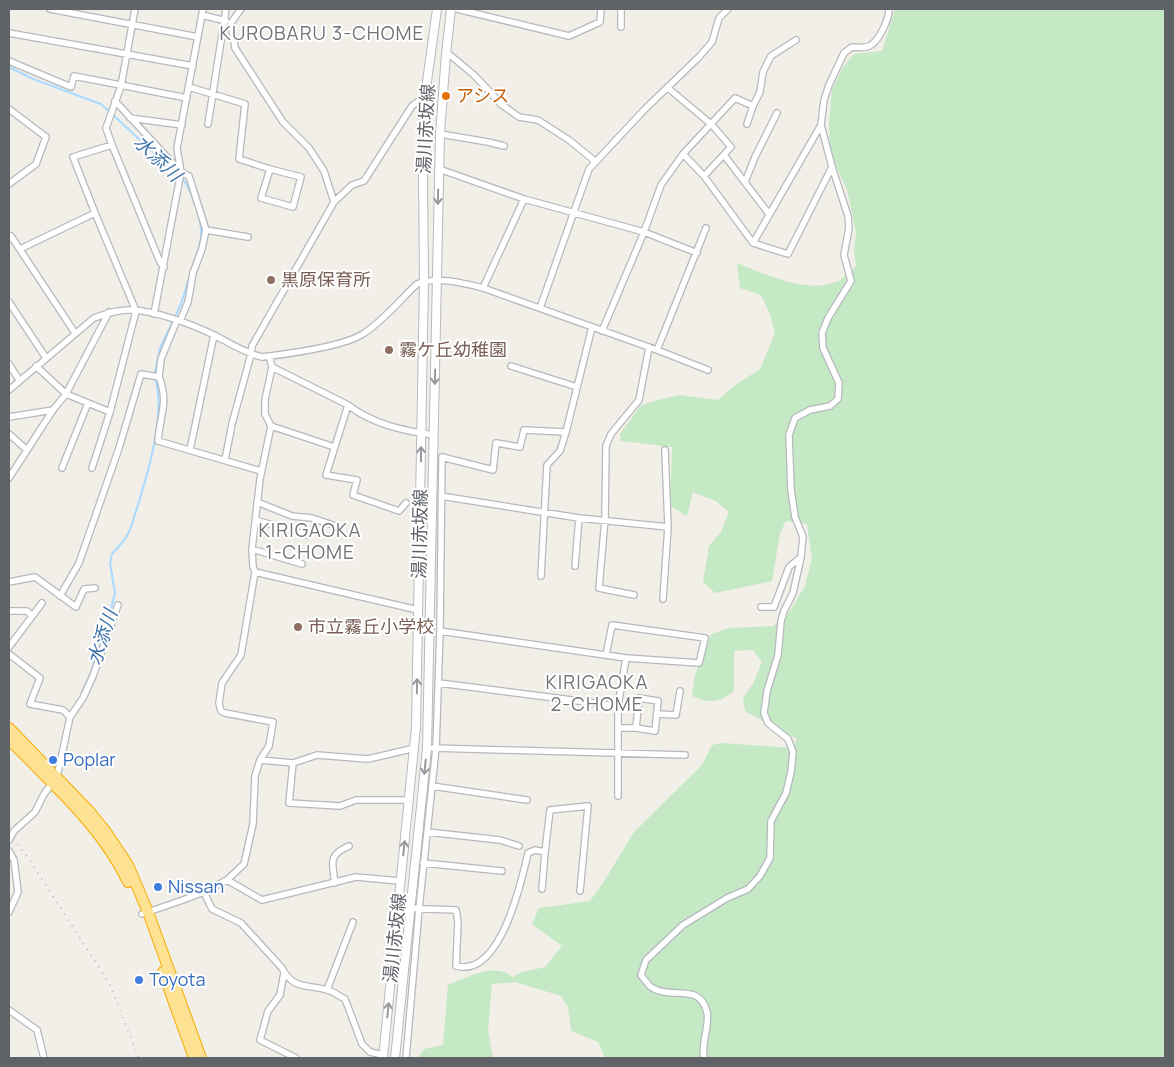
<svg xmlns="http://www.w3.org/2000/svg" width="1174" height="1067" viewBox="0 0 1174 1067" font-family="Manrope,'Noto Sans JP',sans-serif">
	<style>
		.green { fill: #c5e8c5 }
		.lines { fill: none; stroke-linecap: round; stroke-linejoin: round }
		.stream { stroke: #aadaff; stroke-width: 2 }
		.street-casing { stroke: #b5b8bc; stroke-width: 8 }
		.secondary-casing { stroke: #b6babf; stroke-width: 10 }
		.highway-casing { stroke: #f9ab00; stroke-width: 12 }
		.street { stroke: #fff; stroke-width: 5.5 }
		.secondary { stroke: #fff; stroke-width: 8 }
		.highway { stroke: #fde293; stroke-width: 10 }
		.rail { stroke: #b6b7b8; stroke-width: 2; stroke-dasharray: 1 6; stroke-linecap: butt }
		.oneway { stroke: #979a9d }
		.food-dot { fill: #e8710a; stroke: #fff; stroke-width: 2 }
		.education-dot { fill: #8d6e63; stroke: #fff; stroke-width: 2 }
		.shop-dot { fill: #3f7fe0; stroke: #fff; stroke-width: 2 }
		.labels { text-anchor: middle; stroke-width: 4; stroke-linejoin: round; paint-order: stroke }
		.food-label { font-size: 18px; fill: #c56008; stroke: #fff; text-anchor: start }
		.street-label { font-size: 18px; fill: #5f6368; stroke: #fff }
		.education-label { font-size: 18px; fill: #785e54; stroke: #fff; text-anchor: start }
		.shop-label { font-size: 18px; fill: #366cbe; stroke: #fff; text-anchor: start }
		.neighbourhood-label { font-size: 19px; letter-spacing: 1px; fill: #70757a; stroke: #fff }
		.water-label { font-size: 19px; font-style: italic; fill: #4174aa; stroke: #fff }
	</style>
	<rect width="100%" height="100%" fill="#f1efe8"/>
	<path class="green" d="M895 9H1165V1058H605L598 1042 571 1031 568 1007 561 996 515 982 492 984 488 1030 493 1058H418L424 1049 443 1045 448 985C469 977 493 962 513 977L522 972 545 967 562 946 532 924 539 908 590 901 603 883 634 832 702 765 712 745 722 743 792 748 797 739 745 711 743 698 753 684 762 662 753 650 734 651V691C719 703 710 704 692 696L695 675 711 634 729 628 773 626 790 611 805 586 812 558 807 524 786 521 780 533 772 581 715 593 703 582 709 546 721 532 729 512 716 501 693 492 687 516 670 506 672 447 621 441 620 434 640 406 657 400 679 395 718 400 735 385 760 369 775 333 770 314 761 295 740 288 737 263C765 274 808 295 838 281 844 278 850 270 856 266L854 251 856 232 847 190 830 153 829 122 832 90 843 67 854 54 882 51Z"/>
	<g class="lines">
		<path class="stream" d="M9 67 33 79 101 104 178 175
			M182 178C192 190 203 223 201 238 200 247 196 257 193 265
			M155 373 160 348 181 304 190 275
			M104 637 115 593 110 563 112 554 125 539 130 530C143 489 166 423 156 381
			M82 692 92 670 97 651 102 641"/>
		<defs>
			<path id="street" d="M50 9 198 37
				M135 9 121 86 106 128 112 145 160 262 164 267
				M241 9 231 23 235 48 283 122 309 148 324 171 334 202
				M457 9 569 36 600 22 601 9
				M202 15 226 21
				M621 27V9
				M9 33 193 66
				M446 54 450 55 474 75 502 105 519 117 538 120 569 140 596 162
				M9 61 71 87 74 76 187 98
				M189 87 245 104 239 159 270 169 261 198 293 207 301 177 270 169
				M668 88 712 125 731 147 704 176
				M115 101 181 172 189 176 206 230 248 237
				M9 109 46 137 36 164 9 184
				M130 118 182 125
				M208 124 226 9
				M747 124 753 106
				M440 134 488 142 504 146
				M683 154 704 176 753 243 788 254 832 167
				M724 155 769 214
				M439 169 524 199 644 232 697 253
				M745 182 755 157 777 113
				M9 238 11 236 75 333
				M753 243 821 125
				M20 249 95 213 73 157 112 145
				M483 288 524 199
				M9 302 46 358
				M540 308 589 169 645 109 699 57 712 42 719 18 728 9
				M154 314 181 172 177 148 203 9
				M180 321 188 302 193 273 202 249 206 230
				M602 331 644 232 661 185 683 154 735 98 753 106 760 92 763 72 771 56 796 40
				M657 350 706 228
				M269 356 272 367 348 405C372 424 404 431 434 435
				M9 364 19 380
				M36 366 66 394 110 412 136 311 95 213
				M511 366 577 387
				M159 377C169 402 160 415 158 441L261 471
				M9 390 94 318C105 314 116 310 128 310 152 309 194 325 216 336 231 344 245 353 262 357 287 354 342 347 363 334 383 321 400 300 417 284 436 276 464 283 483 288L657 350 708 370
				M348 405 326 475 357 480 353 495 399 511 406 503
				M9 417 53 410
				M271 426 334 447
				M9 434 27 450
				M190 450 214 335
				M225 460 232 424 251 354 252 346 334 202 352 185 364 181 412 106 425 96
				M62 468 88 403
				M92 468 110 412
				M9 478 53 410 66 394 109 312
				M441 496 579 518 668 527
				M257 502 292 516 312 518 336 526
				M255 520 307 535
				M252 549 302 564
				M575 566 579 518
				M255 572 418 610
				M541 576 547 465 560 451 566 432 592 327
				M9 582 35 577 76 607 84 589 95 588
				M634 595 599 588 605 519 606 446 611 434 639 400 649 347
				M60 596 79 563 119 448 141 374 159 377 161 359 177 320
				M663 599 668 527 665 450
				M761 607H774L789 567 801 557
				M9 611H27L32 616
				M440 631 626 658 618 706V796
				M9 647 42 603
				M9 654 40 678 30 704 63 710 70 717
				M606 655 612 625 705 638 699 663 626 658
				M439 683 618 706
				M657 714 676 715 680 691
				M619 728H636L639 698 658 701 655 731 636 728
				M433 748 685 755
				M260 760 293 763 317 755 368 759 415 748
				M293 763 289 803 340 806 356 800H409
				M432 786 527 800
				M427 832 500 840 519 846
				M9 840 14 831 35 812 44 794 57 777 70 717 83 698 93 676 118 605
				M9 851 14 860 18 892 9 912
				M423 863 502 871
				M227 880 262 900 356 877 400 881
				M335 883C332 862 328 855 349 846
				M542 889 545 852
				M204 892 212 909 241 923 282 968C293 990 307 984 327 990 333 991 339 996 345 999L362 1044 370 1052 383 1055
				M398 908 456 910 458 922 456 966C500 978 521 884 528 853L535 850 545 852 550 810 588 806 580 891
				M142 914 180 901 204 892 227 880 244 864 253 824 255 776 260 760 269 746 273 722 225 713 221 711 219 703 222 683 241 655 255 572 253 567 252 549 260 479 271 426 265 414V400L272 367
				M284 973 280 995 268 1011 260 1040 296 1058
				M327 990 353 922
				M9 1010 37 1030 44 1058
				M406 1058 419 909 436 748 440 631 442 457 493 470 496 443 520 447 524 430 566 432
				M704 1058C701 1043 710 1024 707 1012 699 981 671 1001 651 987 648 985 644 979 641 975L646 960 683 925 727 898 748 889 760 876 770 858 771 821 786 793 791 772 793 752 788 739 768 723 764 713 767 691 778 655 781 621 784 611 793 593 801 557 803 537 795 517 791 490 789 435 795 418 810 410 830 406 838 399 839 383 823 348 822 333 828 318 851 281 844 255 849 228 848 216 832 167 821 125 824 100 829 85 844 53 852 47C858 47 866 49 871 45 880 39 889 19 889 9"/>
			<path id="secondary" d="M383 1058 416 727 424 281 423 174 425 96 437 9
				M395 1058 427 748 440 134 446 54 451 9"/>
			<path id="highway" d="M9 728 89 811 106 832 128 865 148 912 201 1058
				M9 739C51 783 101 825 128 882
				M163 972 194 1058"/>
		</defs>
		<use href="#street" class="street-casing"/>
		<use href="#secondary" class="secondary-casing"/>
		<use href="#highway" class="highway-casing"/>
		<use href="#street" class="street"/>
		<use href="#secondary" class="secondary"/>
		<use href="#highway" class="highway"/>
		<path class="rail" d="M9 833 29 859 109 983 139 1058"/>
	</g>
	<defs><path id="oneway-shaft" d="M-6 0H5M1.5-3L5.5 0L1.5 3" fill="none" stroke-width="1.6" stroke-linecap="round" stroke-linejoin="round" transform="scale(1.25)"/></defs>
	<g class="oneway">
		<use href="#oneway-shaft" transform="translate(438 197) rotate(91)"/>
		<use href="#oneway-shaft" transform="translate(435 377) rotate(91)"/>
		<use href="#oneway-shaft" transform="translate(421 454) rotate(-90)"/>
		<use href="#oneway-shaft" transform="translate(417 686) rotate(-89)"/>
		<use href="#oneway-shaft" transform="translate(425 767) rotate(96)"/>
		<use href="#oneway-shaft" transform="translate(404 848) rotate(-84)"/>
		<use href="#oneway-shaft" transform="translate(388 1010) rotate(-84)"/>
	</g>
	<circle class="food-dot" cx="446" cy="96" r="5"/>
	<g class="education-dot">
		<circle cx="271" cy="280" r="5"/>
		<circle cx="389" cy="350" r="5"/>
		<circle cx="298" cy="627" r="5"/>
	</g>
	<g class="shop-dot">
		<circle cx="53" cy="760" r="5"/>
		<circle cx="158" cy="887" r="5"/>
		<circle cx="139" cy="980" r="5"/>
	</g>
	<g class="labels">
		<g class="food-label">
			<text x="456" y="102">アシス</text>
		</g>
		<g class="street-label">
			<text transform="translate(426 129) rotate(-87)" y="6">湯川赤坂線</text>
			<text transform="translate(420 534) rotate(-89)" y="6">湯川赤坂線</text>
			<text transform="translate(395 938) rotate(-84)" y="6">湯川赤坂線</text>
		</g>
		<g class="education-label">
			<text x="281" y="286">黒原保育所</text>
			<text x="399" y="356">霧ケ丘幼稚園</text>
			<text x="308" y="633">市立霧丘小学校</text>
		</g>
		<g class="shop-label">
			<text x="63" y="766">Poplar</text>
			<text x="168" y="893">Nissan</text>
			<text x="149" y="986">Toyota</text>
		</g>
		<g class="neighbourhood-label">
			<text x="322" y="40">KUROBARU 3-CHOME</text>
			<text x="310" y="537">KIRIGAOKA<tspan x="310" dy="22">1-CHOME</tspan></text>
			<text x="597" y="689">KIRIGAOKA<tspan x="597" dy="22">2-CHOME</tspan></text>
		</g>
		<g class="water-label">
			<text transform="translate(158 158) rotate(44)" y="7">水添川</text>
			<text transform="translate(102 637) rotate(-72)" y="7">水添川</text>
		</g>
	</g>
	<rect width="1174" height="1067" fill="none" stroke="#5f6368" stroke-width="20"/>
</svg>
